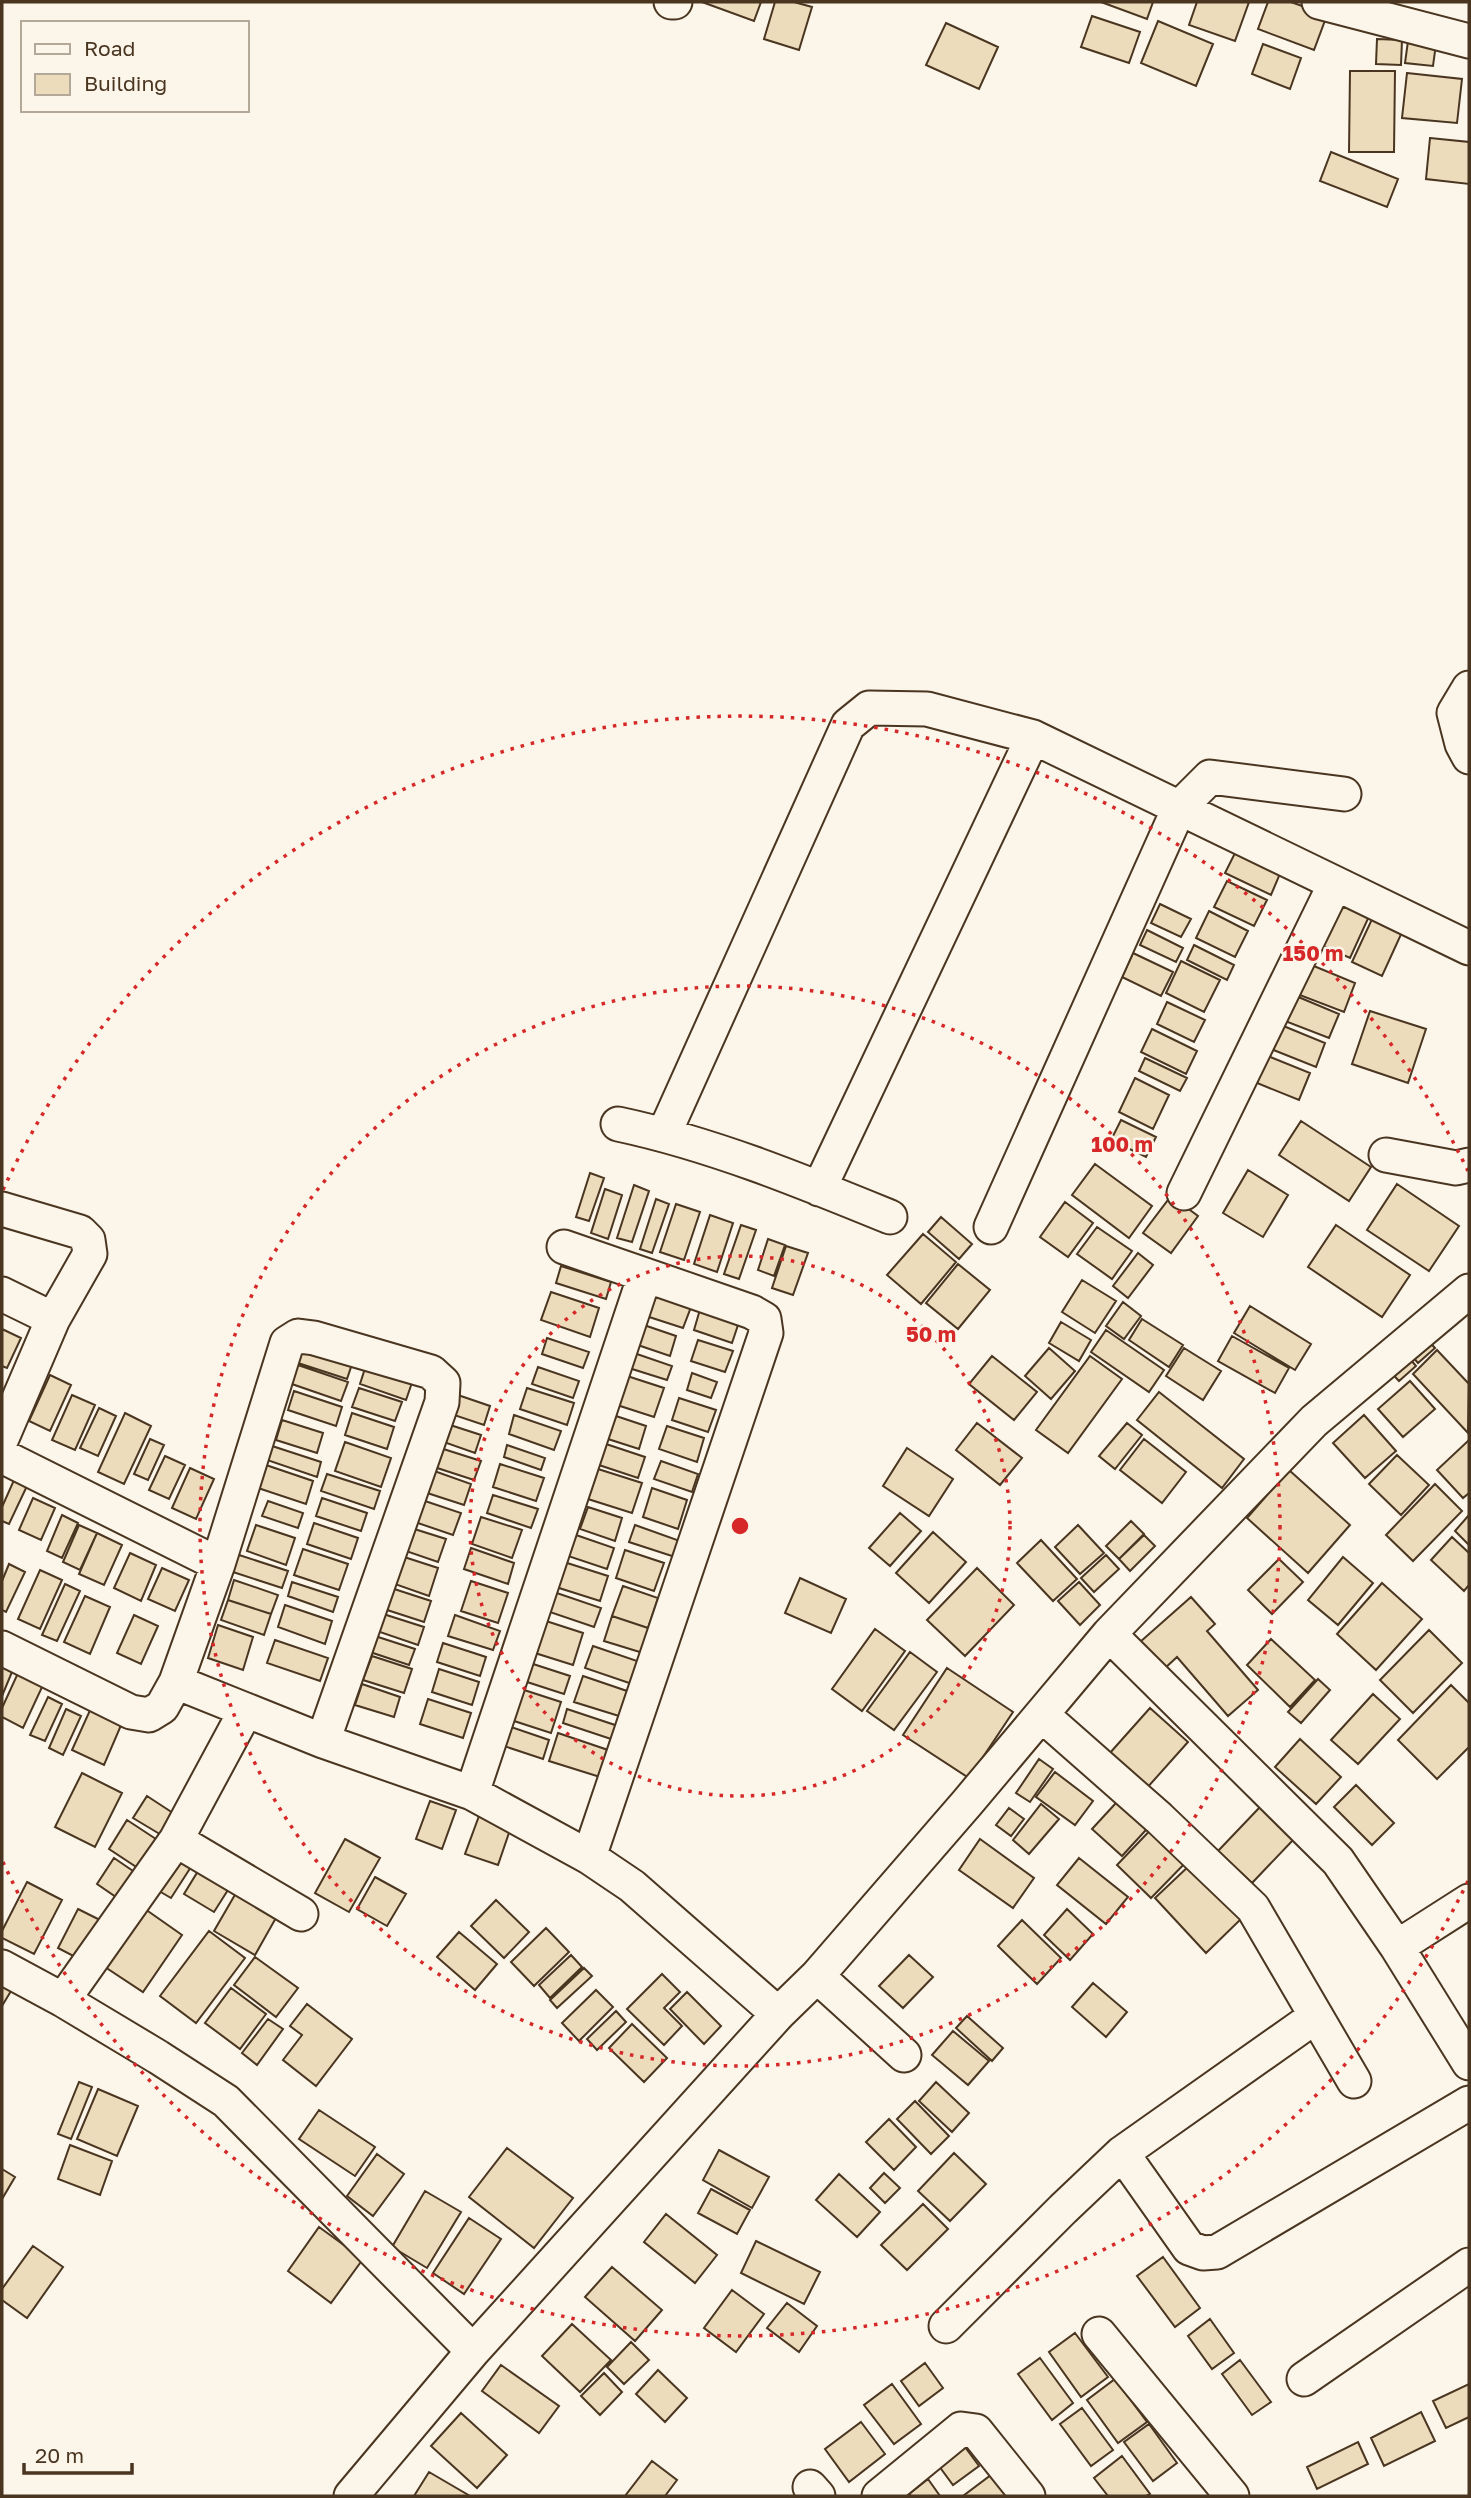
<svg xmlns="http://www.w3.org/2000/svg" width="1471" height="2498" viewBox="0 0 1471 2498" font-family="'Golos Text',sans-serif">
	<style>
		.building { fill: #ecdcbc; stroke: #4a3520; stroke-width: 2 }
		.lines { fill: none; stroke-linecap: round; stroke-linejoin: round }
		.street-casing { stroke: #4a3520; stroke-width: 37 }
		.street { stroke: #fbf6e9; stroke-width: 33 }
		.ring { fill: none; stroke: #d62828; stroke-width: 3.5; stroke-dasharray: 3.5 7 }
		.centre { fill: #d62828; stroke: #fbf6e9; stroke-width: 3.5 }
		.ring-label { font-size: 21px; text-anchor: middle; font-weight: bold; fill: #d62828; stroke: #fbf6e9; stroke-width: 5; stroke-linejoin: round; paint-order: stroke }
	</style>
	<rect width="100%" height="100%" fill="#fbf6e9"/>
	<path class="building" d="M702 2H761L754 21Z
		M775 2H794L812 7 799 50 764 39Z
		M1101 2H1153L1147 19Z
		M1197 2H1249L1235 41 1189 25Z
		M1268 2H1291L1327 15 1314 50 1258 29Z
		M1092 16 1140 32 1129 63 1081 47Z
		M1158 21 1213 44 1196 86 1141 63Z
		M946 23 998 47 979 89 926 65Z
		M1377 39 1402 40 1401 65 1376 64Z
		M1408 41 1436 44 1433 66 1405 63Z
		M1263 44 1301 58 1290 89 1252 74Z
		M1350 71H1395L1394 152H1349Z
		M1407 73 1462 79 1457 123 1402 118Z
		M1430 138 1469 142V184L1426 179Z
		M1331 152 1398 179 1387 207 1320 181Z
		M1238 847 1282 869 1271 895 1225 873Z
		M1227 881 1267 900 1254 926 1214 907Z
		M1342 899 1371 912 1350 958 1321 945Z
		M1160 904 1191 919 1181 937 1151 923Z
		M1209 911 1248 931 1235 957 1196 938Z
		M1373 917 1403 930 1382 976 1352 962Z
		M1147 930 1183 948 1176 962 1140 945Z
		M1194 945 1234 965 1227 980 1187 960Z
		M1133 953 1173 972 1161 996 1122 977Z
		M1181 961 1220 980 1204 1012 1166 993Z
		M1309 964 1355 983 1344 1012 1297 994Z
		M1296 996 1339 1014 1329 1038 1285 1021Z
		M1167 1002 1205 1020 1194 1042 1157 1024Z
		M1370 1011 1426 1029 1408 1083 1352 1064Z
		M1281 1025 1325 1043 1316 1067 1271 1049Z
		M1152 1029 1197 1051 1186 1074 1141 1052Z
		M1268 1056 1310 1073 1299 1100 1257 1083Z
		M1145 1058 1187 1078 1180 1091 1139 1071Z
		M1135 1078 1169 1095 1153 1129 1119 1112Z
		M1121 1120 1156 1137 1146 1157 1111 1140Z
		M1301 1121 1371 1167 1349 1201 1279 1155Z
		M1095 1164 1152 1206 1129 1238 1072 1195Z
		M1248 1170 1288 1195 1263 1237 1223 1213Z
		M590 1173 604 1178 589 1221 576 1217Z
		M1397 1184 1459 1226 1429 1271 1367 1230Z
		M634 1185 649 1191 632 1242 617 1238Z
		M605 1189 622 1195 608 1239 591 1233Z
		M1171 1196 1198 1216 1171 1253 1143 1233Z
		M656 1199 669 1204 652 1253 640 1249Z
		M1065 1202 1093 1223 1068 1257 1040 1237Z
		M676 1204 700 1212 684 1260 660 1252Z
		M710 1215 733 1223 717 1272 694 1264Z
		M941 1217 972 1244 959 1259 928 1232Z
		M741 1225 756 1230 739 1279 724 1274Z
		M1336 1225 1410 1275 1382 1317 1308 1267Z
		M1097 1227 1132 1251 1112 1279 1077 1254Z
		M923 1234 956 1262 921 1304 887 1275Z
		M768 1239 785 1245 774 1276 758 1270Z
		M786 1246 808 1253 793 1295 772 1288Z
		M1138 1253 1153 1265 1128 1298 1113 1286Z
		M958 1264 990 1290 958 1329 926 1303Z
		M561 1266 611 1282 606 1299 556 1283Z
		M1082 1280 1116 1301 1095 1333 1062 1312Z
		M551 1292 599 1308 590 1337 541 1320Z
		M647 1292 691 1307 683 1328 640 1314Z
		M1123 1302 1141 1316 1124 1339 1106 1326Z
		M701 1306 740 1319 732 1343 694 1330Z
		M1250 1306 1311 1344 1295 1370 1234 1333Z
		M1142 1319 1183 1345 1169 1367 1129 1340Z
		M1061 1322 1091 1340 1079 1361 1049 1343Z
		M638 1323 676 1336 670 1356 632 1343Z
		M2 1329 21 1338 7 1368 2 1366Z
		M1106 1330 1164 1370 1149 1392 1091 1352Z
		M1423 1335 1435 1348 1418 1363 1407 1350Z
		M1232 1336 1289 1368 1275 1393 1218 1361Z
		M307 1338 355 1355 347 1379 298 1363Z
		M547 1338 589 1352 583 1368 542 1354Z
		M698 1340 733 1351 725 1372 691 1361Z
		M1049 1348 1075 1371 1051 1399 1025 1376Z
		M1184 1348 1221 1371 1203 1400 1166 1376Z
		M1437 1350 1469 1384 1468 1433 1413 1374Z
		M1404 1352 1416 1366 1399 1381 1387 1368Z
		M634 1353 672 1366 667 1380 629 1368Z
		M992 1356 1037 1392 1014 1420 969 1384Z
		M1090 1356 1122 1379 1068 1453 1036 1430Z
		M368 1359 415 1374 406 1400 360 1384Z
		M295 1364 348 1382 341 1401 289 1383Z
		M538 1367 579 1381 573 1398 532 1384Z
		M692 1373 717 1382 711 1398 687 1390Z
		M50 1375 71 1385 50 1431 29 1421Z
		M624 1375 664 1388 654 1417 614 1404Z
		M1410 1381 1435 1409 1403 1437 1378 1409Z
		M359 1388 402 1402 395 1421 352 1407Z
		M527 1388 574 1403 567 1425 520 1409Z
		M294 1391 342 1407 336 1426 288 1410Z
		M1159 1392 1244 1459 1222 1488 1137 1420Z
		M455 1394 490 1406 484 1425 448 1413Z
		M72 1395 95 1405 75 1450 52 1440Z
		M679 1398 716 1410 708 1432 672 1420Z
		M99 1408 116 1416 98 1456 80 1448Z
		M125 1413 151 1426 124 1484 98 1472Z
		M352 1413 394 1427 387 1449 345 1435Z
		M514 1415 561 1431 554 1450 509 1434Z
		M1364 1415 1396 1451 1365 1478 1333 1443Z
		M616 1416 646 1426 639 1449 608 1439Z
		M282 1420 323 1433 317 1453 276 1440Z
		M444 1423 481 1435 475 1453 438 1440Z
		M977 1423 1022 1458 1000 1485 956 1450Z
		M1127 1423 1142 1435 1115 1469 1099 1456Z
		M667 1426 704 1438 697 1462 659 1449Z
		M150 1439 164 1445 148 1480 134 1474Z
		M1144 1439 1186 1472 1162 1503 1120 1470Z
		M1469 1440V1493L1463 1498 1437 1470Z
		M345 1442 391 1458 381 1487 335 1471Z
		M606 1444 645 1457 638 1478 599 1465Z
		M269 1445 321 1462 317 1477 264 1459Z
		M507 1445 545 1458 541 1470 504 1457Z
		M434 1446 481 1461 474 1480 428 1465Z
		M907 1448 953 1479 929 1516 883 1486Z
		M1397 1455 1429 1485 1401 1515 1369 1484Z
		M165 1456 185 1465 169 1499 149 1490Z
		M661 1461 698 1474 692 1492 654 1479Z
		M263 1464 313 1481 306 1504 255 1487Z
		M500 1464 544 1478 536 1501 493 1487Z
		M423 1467 471 1484 464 1505 415 1489Z
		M190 1468 214 1479 196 1519 172 1508Z
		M598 1469 642 1483 632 1513 588 1499Z
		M1289 1470 1350 1525 1308 1573 1247 1518Z
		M327 1474 380 1491 374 1509 321 1491Z
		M14 1480 27 1486 9 1524 2 1521V1507Z
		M1435 1484 1462 1511 1413 1561 1386 1535Z
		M652 1488 687 1500 678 1529 643 1517Z
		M493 1495 538 1509 531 1528 487 1513Z
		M33 1498 55 1508 41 1540 19 1530Z
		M322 1498 367 1513 361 1531 316 1516Z
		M419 1499 461 1513 453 1535 412 1521Z
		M268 1501 303 1513 298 1528 262 1516Z
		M588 1507 622 1518 615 1541 580 1529Z
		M900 1513 921 1531 890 1566 869 1548Z
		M62 1515 78 1523 62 1558 47 1551Z
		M1469 1515V1545L1455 1531Z
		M481 1517 522 1530 512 1558 472 1544Z
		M1131 1521 1144 1534 1119 1559 1106 1546Z
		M314 1523 358 1538 351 1559 307 1544Z
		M79 1525 97 1533 80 1570 63 1562Z
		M256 1525 295 1538 286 1565 247 1551Z
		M635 1525 680 1541 675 1557 629 1542Z
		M1078 1525 1104 1553 1080 1574 1055 1547Z
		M408 1527 446 1539 438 1562 400 1549Z
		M933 1532 966 1562 929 1603 896 1573Z
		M97 1533 122 1545 104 1585 79 1574Z
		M576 1535 614 1548 607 1569 568 1556Z
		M1144 1535 1155 1546 1130 1571 1119 1559Z
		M1452 1537 1469 1553V1585L1464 1591 1431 1560Z
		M1041 1540 1077 1579 1053 1601 1017 1563Z
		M471 1548 514 1563 508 1584 464 1569Z
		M303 1549 348 1564 339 1590 294 1575Z
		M625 1550 664 1563 654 1591 616 1578Z
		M130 1553 156 1565 141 1601 114 1588Z
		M236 1554 288 1571 282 1588 230 1571Z
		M398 1555 438 1568 429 1596 389 1582Z
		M1106 1555 1119 1569 1094 1592 1081 1578Z
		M1343 1557 1373 1583 1338 1625 1308 1600Z
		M1279 1559 1303 1582 1272 1614 1248 1590Z
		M564 1562 608 1576 600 1601 556 1587Z
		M9 1564 25 1572 6 1612 2 1610V1581Z
		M162 1568 189 1580 175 1611 148 1599Z
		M977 1568 1014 1605 965 1656 927 1620Z
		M40 1570 62 1580 40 1629 18 1619Z
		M800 1578 846 1599 831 1633 785 1613Z
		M234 1580 278 1595 271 1614 228 1600Z
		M471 1581 508 1593 498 1623 461 1611Z
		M292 1582 338 1597 333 1612 288 1596Z
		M1079 1582 1100 1605 1080 1625 1058 1601Z
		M1382 1583 1422 1619 1376 1670 1337 1634Z
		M65 1584 80 1591 57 1641 42 1635Z
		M385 1586 431 1601 424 1622 378 1607Z
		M623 1586 658 1598 648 1628 612 1616Z
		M545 1589 601 1608 594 1627 538 1608Z
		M85 1596 110 1607 90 1654 64 1642Z
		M1191 1597 1215 1624 1207 1631 1258 1690 1228 1716 1177 1657 1164 1669 1140 1642Z
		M228 1600 271 1614 264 1635 221 1620Z
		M285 1605 332 1621 325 1644 278 1627Z
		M377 1612 424 1627 418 1645 371 1629Z
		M134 1615 158 1626 141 1664 117 1653Z
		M455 1615 500 1631 493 1650 448 1636Z
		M612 1616 651 1629 643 1653 604 1641Z
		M546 1621 583 1633 573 1665 535 1653Z
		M218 1625 253 1637 243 1670 208 1658Z
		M875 1629 905 1651 862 1711 832 1689Z
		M1429 1630 1462 1663 1413 1713 1380 1680Z
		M375 1636 415 1649 409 1665 370 1652Z
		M1271 1639 1315 1680 1290 1707 1247 1665Z
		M275 1640 328 1658 320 1681 267 1663Z
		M443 1643 486 1657 480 1676 437 1662Z
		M593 1646 643 1663 635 1685 585 1668Z
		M910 1652 937 1672 894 1730 867 1711Z
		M372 1656 412 1669 404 1693 363 1680Z
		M530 1663 570 1676 564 1694 524 1681Z
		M2 1667 12 1672 2 1696Z
		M947 1668 1013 1712 969 1778 903 1735Z
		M439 1669 479 1682 472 1705 432 1692Z
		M18 1673 43 1685 23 1728 2 1717V1708Z
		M583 1676 627 1691 619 1716 574 1702Z
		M1318 1679 1330 1690 1301 1723 1288 1712Z
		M362 1684 400 1697 394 1717 355 1705Z
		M1451 1685 1469 1703V1747L1437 1779 1398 1740Z
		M521 1689 561 1702 551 1733 511 1720Z
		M1373 1694 1400 1719 1358 1764 1331 1740Z
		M48 1697 62 1704 45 1741 30 1735Z
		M428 1699 471 1713 463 1738 420 1724Z
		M91 1708 122 1723 104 1765 72 1750Z
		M1150 1708 1188 1742 1146 1789 1109 1754Z
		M66 1709 81 1716 63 1755 49 1748Z
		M567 1709 621 1727 617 1741 563 1723Z
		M508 1726 549 1740 543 1759 501 1745Z
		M558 1733 608 1750 600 1777 549 1761Z
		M1300 1739 1341 1777 1316 1804 1275 1767Z
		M1039 1759 1053 1769 1030 1802 1016 1793Z
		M1055 1772 1093 1801 1075 1825 1036 1797Z
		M82 1773 122 1793 95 1847 55 1827Z
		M1356 1785 1394 1823 1372 1845 1334 1807Z
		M1127 1791 1156 1819 1122 1856 1092 1829Z
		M147 1796 176 1815 163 1836 133 1818Z
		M430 1801 456 1810 442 1849 416 1839Z
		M1041 1804 1059 1819 1029 1854 1013 1840Z
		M1260 1807 1294 1839 1252 1883 1218 1851Z
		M1009 1808 1024 1819 1011 1836 996 1825Z
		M479 1816 511 1827 498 1865 465 1854Z
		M127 1820 162 1843 144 1872 109 1849Z
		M1159 1821 1194 1854 1151 1898 1117 1865Z
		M345 1839 380 1858 349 1912 315 1893Z
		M980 1839 1034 1878 1013 1908 959 1870Z
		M186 1849 198 1856 171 1898 159 1891Z
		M114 1858 136 1873 119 1899 97 1884Z
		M1079 1858 1128 1897 1106 1924 1057 1885Z
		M203 1863 233 1882 214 1912 184 1894Z
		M1191 1864 1241 1919 1206 1953 1155 1898Z
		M375 1877 406 1894 387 1926 357 1909Z
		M27 1882 62 1900 34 1954 2 1938V1931Z
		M240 1886 281 1909 255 1955 214 1931Z
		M496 1900 529 1932 504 1958 471 1926Z
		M78 1909 104 1922 83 1961 58 1948Z
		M145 1909 182 1935 143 1992 105 1967Z
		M1067 1909 1093 1934 1070 1960 1044 1935Z
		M1022 1920 1061 1958 1037 1984 998 1946Z
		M546 1928 569 1952 534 1986 511 1962Z
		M209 1931 245 1958 196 2023 160 1996Z
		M459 1932 497 1964 475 1990 437 1957Z
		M571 1955 582 1967 550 1998 539 1985Z
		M909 1955 933 1977 903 2008 879 1986Z
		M255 1957 298 1988 276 2017 234 1985Z
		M584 1968 592 1976 557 2008 550 2000Z
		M662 1974 680 1992 664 2008 682 2026 664 2045 627 2009Z
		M1093 1983 1127 2012 1106 2037 1072 2007Z
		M2 1985 11 1991 2 2006Z
		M231 1988 266 2014 240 2049 205 2023Z
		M596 1990 613 2007 579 2041 562 2023Z
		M687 1992 721 2026 704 2044 670 2009Z
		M307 2004 352 2039 316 2086 283 2060 302 2035 290 2026Z
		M616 2011 626 2022 597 2050 587 2039Z
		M967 2016 1003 2048 992 2061 956 2028Z
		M268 2019 283 2029 257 2065 242 2053Z
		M632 2024 667 2058 644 2082 609 2048Z
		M953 2031 989 2061 968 2085 932 2055Z
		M79 2082 92 2087 71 2139 58 2134Z
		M936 2082 969 2113 952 2132 919 2101Z
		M98 2089 138 2106 117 2156 77 2139Z
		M915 2101 949 2136 931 2154 897 2119Z
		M319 2110 375 2147 355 2176 299 2139Z
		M889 2119 916 2147 894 2170 866 2142Z
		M70 2145 112 2161 100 2195 58 2179Z
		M507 2148 573 2198 534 2248 469 2197Z
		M719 2150 769 2177 752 2208 703 2180Z
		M954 2153 986 2184 950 2221 918 2191Z
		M377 2154 404 2174 373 2216 347 2196Z
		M2 2169 15 2177 2 2199Z
		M884 2173 900 2188 885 2203 870 2188Z
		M839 2174 880 2212 857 2237 816 2200Z
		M711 2189 750 2210 737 2234 698 2213Z
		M425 2191 461 2212 427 2268 392 2247Z
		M923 2204 948 2229 907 2270 881 2245Z
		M666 2214 717 2255 695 2283 644 2242Z
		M469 2218 501 2239 464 2294 433 2273Z
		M319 2227 363 2259 331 2303 288 2271Z
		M756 2241 820 2272 804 2304 741 2273Z
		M33 2246 63 2267 27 2318 2 2300V2289Z
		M1163 2257 1200 2308 1175 2327 1137 2276Z
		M612 2267 662 2310 635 2341 585 2297Z
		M732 2290 764 2314 736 2352 704 2328Z
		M787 2303 817 2326 799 2352 767 2328Z
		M1210 2319 1234 2353 1212 2369 1188 2336Z
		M572 2324 611 2360 580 2392 542 2356Z
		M1075 2333 1108 2377 1081 2397 1049 2352Z
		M631 2342 649 2360 624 2384 607 2367Z
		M1040 2358 1073 2403 1052 2420 1018 2374Z
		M1240 2360 1271 2402 1252 2415 1222 2374Z
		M925 2363 943 2388 919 2406 901 2381Z
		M501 2365 559 2406 539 2433 482 2391Z
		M658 2370 687 2398 665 2422 636 2394Z
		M604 2373 622 2392 600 2415 581 2396Z
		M1115 2379 1147 2422 1118 2443 1087 2400Z
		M892 2384 921 2424 894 2444 864 2405Z
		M1469 2384V2417L1446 2428 1433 2401Z
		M1082 2408 1113 2450 1091 2466 1060 2424Z
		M1421 2412 1435 2441 1384 2466 1371 2438Z
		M461 2413 507 2455 477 2488 431 2446Z
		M861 2422 885 2454 849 2482 825 2449Z
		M1149 2424 1177 2463 1153 2481 1124 2442Z
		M1358 2442 1368 2464 1317 2489 1307 2467Z
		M962 2443 979 2466 953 2485 936 2462Z
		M1122 2456 1150 2494 1146 2496H1108L1094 2478Z
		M652 2461 677 2480 665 2496H625Z
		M429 2472 470 2496H414Z
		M991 2475 1007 2496H963Z
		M928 2479 940 2496H911L909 2494Z"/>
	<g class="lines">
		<defs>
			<path id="street" d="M671 2H675
				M1319 2 1469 41
				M1469 688 1454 713 1462 744 1469 757
				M618 1124C712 1144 802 1181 890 1217
				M664 1134 848 725 869 708 927 709 1033 737 1469 948
				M1386 1155 1456 1168 1469 1165
				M819 1189 1033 737
				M1184 1193 1335 884
				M2 1209 80 1232 88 1240 90 1254 53 1319 2 1438
				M991 1227 1179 808 1210 777 1344 794
				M564 1247 752 1312 764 1319 766 1333 589 1857 632 1886 778 2014
				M2 1294 53 1319
				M2 1456 218 1564
				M1109 1634 1338 1861 1397 1947 1469 2063
				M2 1648 131 1712 149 1715 162 1707 176 1682 218 1564 287 1343 298 1336 314 1338 431 1372 443 1383 442 1402 323 1741
				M176 1682 323 1741 472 1793 589 1857
				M1042 1715 1159 1818 1253 1908 1354 2081
				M472 1793 645 1275
				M176 1840 301 1914
				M1397 1947 1469 1901
				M2 1967 63 2000 158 2057 226 2101 473 2351
				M817 1976 904 2055
				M63 2000 176 1840 246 1710
				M1122 2153 1189 2248 1203 2253 1217 2252 1469 2103
				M946 2326 1063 2209 1122 2153 1302 2026
				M1099 2334 1232 2496
				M1304 2379 1469 2265
				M810 2487 818 2496
				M351 2496 473 2351 778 2014 817 1976 967 1803 1109 1634 1314 1421 1469 1291
				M879 2496 961 2429 976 2431 1028 2496"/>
		</defs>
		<use href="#street" class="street-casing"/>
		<use href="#street" class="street"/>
	</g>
	<g class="ring">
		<circle cx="740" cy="1526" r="270"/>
		<circle cx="740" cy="1526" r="540"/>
		<path d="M1468 1881A810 810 0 0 1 3 1862M3 1190A810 810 0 0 1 1468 1171"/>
	</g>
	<circle cx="740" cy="1526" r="10" class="centre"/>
	<g class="ring-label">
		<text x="1313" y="961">150 m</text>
		<text x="1122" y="1152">100 m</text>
		<text x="931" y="1342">50 m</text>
	</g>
	<rect width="1471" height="2498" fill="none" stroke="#4a3520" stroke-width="7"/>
	<rect x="21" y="21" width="228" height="91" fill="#fbf6e9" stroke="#b4a999" stroke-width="2"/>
	<rect x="35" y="44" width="35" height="10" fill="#fbf6e9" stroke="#b4a999" stroke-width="2"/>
	<text x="84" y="56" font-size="21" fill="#4a3520">Road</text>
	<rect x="35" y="74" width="35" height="21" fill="#ecdcbc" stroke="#b4a999" stroke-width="2"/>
	<text x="84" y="91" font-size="21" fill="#4a3520">Building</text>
	<path d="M24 2463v10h108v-10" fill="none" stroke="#4a3520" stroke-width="3.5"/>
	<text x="35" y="2463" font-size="21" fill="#4a3520" stroke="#fbf6e9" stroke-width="5" paint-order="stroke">20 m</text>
</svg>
